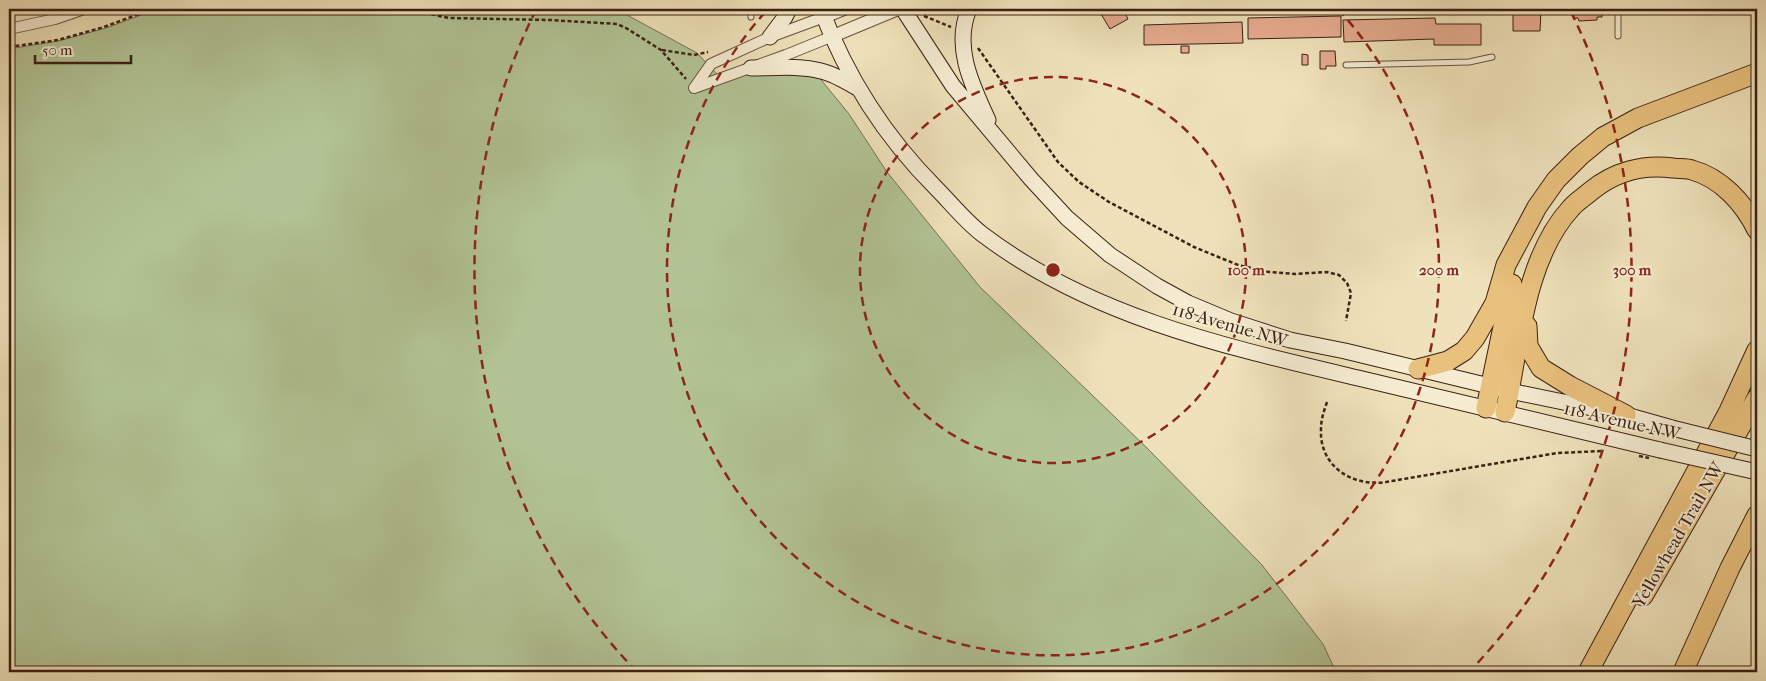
<svg xmlns="http://www.w3.org/2000/svg" width="1766" height="681" viewBox="0 0 1766 681" font-family="'IM FELL French Canon',serif">
	<style>
		.green { fill: #b2c495; stroke: #767254 }
		.building { fill: #e5ab90; stroke: #3b2014 }
		.lines { fill: none; stroke-linecap: round; stroke-linejoin: round }
		.service-casing { stroke: #68503e; stroke-width: 7 }
		.minor-casing { stroke: #68503e; stroke-width: 12 }
		.tertiary-casing { stroke: #68503e; stroke-width: 14 }
		.secondary-casing { stroke: #3b2014; stroke-width: 17 }
		.motorway-casing { stroke: #3b2014; stroke-width: 21 }
		.path { stroke: #3b2014; stroke-width: 2.5; stroke-dasharray: 4 2.5; stroke-linecap: butt }
		.service { stroke: #f5ecd2; stroke-width: 5 }
		.minor { stroke: #f5ecd2; stroke-width: 10 }
		.tertiary { stroke: #f5ecd2; stroke-width: 12 }
		.secondary { stroke: #f5ecd2; stroke-width: 15 }
		.motorway { stroke: #e8c17d; stroke-width: 19 }
		.secondary-bridge-casing { stroke: #3b2014; stroke-width: 17; stroke-linecap: butt }
		.path-bridge { stroke: #3b2014; stroke-width: 2.5; stroke-dasharray: 4 2.5; stroke-linecap: butt }
		.secondary-bridge { stroke: #f5ecd2; stroke-width: 15 }
		.ring { fill: none; stroke: #8f2418; stroke-width: 2.5; stroke-dasharray: 9 6 }
		.labels { text-anchor: middle; stroke-width: 4; stroke-linejoin: round; paint-order: stroke }
		.street-label { font-size: 18px; fill: #3b2014; stroke: #f5ecd2 }
		.centre { fill: #8f2418; stroke: #f5ecd2; stroke-width: 2.5 }
		.ring-label { font-size: 15px; text-anchor: middle; font-weight: bold; fill: #8f2418; stroke: #f5ecd2; stroke-width: 4; stroke-linejoin: round; paint-order: stroke }
	</style>
	<rect width="100%" height="100%" fill="#efe2ba"/>
	<filter id="stains"><feTurbulence type="fractalNoise" baseFrequency=".004" numOctaves="4"/><feColorMatrix values="0 0 0 0 .2 0 0 0 0 .09 0 0 0 0 .02 0 0 0 .5 -.17"/></filter>
	<radialGradient id="worn" r=".72"><stop offset=".6" stop-color="#630" stop-opacity="0"/><stop offset="1" stop-color="#630" stop-opacity=".3"/></radialGradient>
	<path class="green" d="M157 9H616L697 53 718 75 762 73 818 76 849 114 887 172 980 287 1147 448 1262 565 1323 644 1336 672H9V49L58 41 106 28Z"/>
	<path class="building" d="M1098 9H1123L1128 19 1110 29Z
		M1513 9H1541L1540 31H1513Z
		M1573 9H1602V17H1597V20L1579 21 1578 18H1573Z
		M1341 16V37L1248 39V18Z
		M1435 18 1436 24H1481V45H1434V39L1344 42 1343 20Z
		M1242 22 1243 43 1144 45V25Z
		M1181 46H1189V53H1181Z
		M1320 51H1335L1336 66H1326V69H1320Z
		M1302 54 1308 55V65H1302Z"/>
	<g class="lines">
		<defs>
			<path id="service" d="M750 9 751 17
				M1618 9V36
				M1346 65 1469 62 1492 57"/>
			<path id="minor" d="M824 17 770 37 711 64 694 88 786 55 833 36
				M9 29 55 19 84 9"/>
			<path id="tertiary" d="M824 17 844 9
				M833 36 898 9"/>
			<path id="secondary" d="M821 9C847 78 884 136 936 188 951 203 965 221 982 234 1091 317 1227 347 1358 378 1458 402 1559 425 1660 450
				M903 9 953 86 1031 179 1067 218 1110 255 1157 286 1188 303 1231 321 1290 340 1345 351 1510 391 1626 415 1672 428
				M969 9C953 47 972 85 988 120
				M770 37 785 17 789 9
				M751 68C773 68 799 65 821 71 834 74 847 82 859 89"/>
			<path id="motorway" d="M1527 326 1528 346 1541 368 1570 386 1626 415
				M1418 369 1448 361 1464 351 1475 338 1495 303 1506 265 1537 207 1556 180 1580 156 1603 137 1638 118 1757 73
				M1486 408 1512 284
				M1505 412C1519 348 1524 259 1571 208 1576 202 1584 197 1591 191 1614 172 1643 164 1673 168 1679 169 1686 168 1692 170 1721 178 1744 203 1757 230
				M1643 596 1757 398
				M1588 672 1729 411 1757 350
				M1683 672 1730 568 1757 515"/>
		</defs>
		<use href="#service" class="service-casing"/>
		<use href="#minor" class="minor-casing"/>
		<use href="#tertiary" class="tertiary-casing"/>
		<use href="#secondary" class="secondary-casing"/>
		<use href="#motorway" class="motorway-casing"/>
		<path class="path" d="M406 9 449 18 550 20 617 24 626 28 661 50 686 79
			M920 12 924 10 923 9
			M924 16 951 27
			M9 47 58 40 104 27 152 9
			M978 48 1058 162 1079 182 1109 202 1194 247 1238 265 1269 272 1295 274 1327 272 1339 275 1347 283 1351 293 1346 321
			M662 50 694 55 708 52
			M1327 402C1324 411 1321 419 1321 429 1319 466 1352 487 1386 482L1557 453 1603 451"/>
		<use href="#service" class="service"/>
		<use href="#minor" class="minor"/>
		<use href="#tertiary" class="tertiary"/>
		<use href="#secondary" class="secondary"/>
		<use href="#motorway" class="motorway"/>
		<defs>
			<path id="secondary-bridge" d="M1672 428 1757 449
				M1660 450 1757 472"/>
		</defs>
		<use href="#secondary-bridge" class="secondary-bridge-casing"/>
		<path class="path-bridge" d="M1639 456 1649 458"/>
		<use href="#secondary-bridge" class="secondary-bridge"/>
	</g>
	<g class="ring">
		<circle cx="1053" cy="270" r="193"/>
		<path d="M1338 9A386 386 0 1 1 768 9"/>
		<path d="M637 672A579 579 0 0 1 535 12M1571 12A579 579 0 0 1 1469 672"/>
	</g>
	<g class="labels">
		<g class="street-label">
			<text transform="translate(1230 325) rotate(16)" y="6">118 Avenue NW</text>
			<text transform="translate(1622 421) rotate(13)" y="6">118 Avenue NW</text>
			<text transform="translate(1678 535) rotate(-60)" y="6">Yellowhead Trail NW</text>
		</g>
	</g>
	<circle cx="1053" cy="270" r="8" class="centre"/>
	<g class="ring-label">
		<text x="1246" y="275">100 m</text>
		<text x="1439" y="275">200 m</text>
		<text x="1632" y="275">300 m</text>
	</g>
	<rect width="1766" height="681" fill="none" stroke="#efe2ba" stroke-width="30"/>
	<rect x="10" y="10" width="1746" height="661" fill="none" stroke="#3b2014" stroke-width="2.5"/>
	<rect x="15" y="15" width="1736" height="651" fill="none" stroke="#3b2014"/>
	<path d="M35 55v8h96v-8" fill="none" stroke="#3b2014" stroke-width="2.5"/>
	<text x="42" y="55" font-size="15" fill="#3b2014" stroke="#f5ecd2" stroke-width="4" paint-order="stroke">50 m</text>
	<rect width="100%" height="100%" filter="url(#stains)"/>
	<rect width="100%" height="100%" fill="url(#worn)"/>
</svg>
